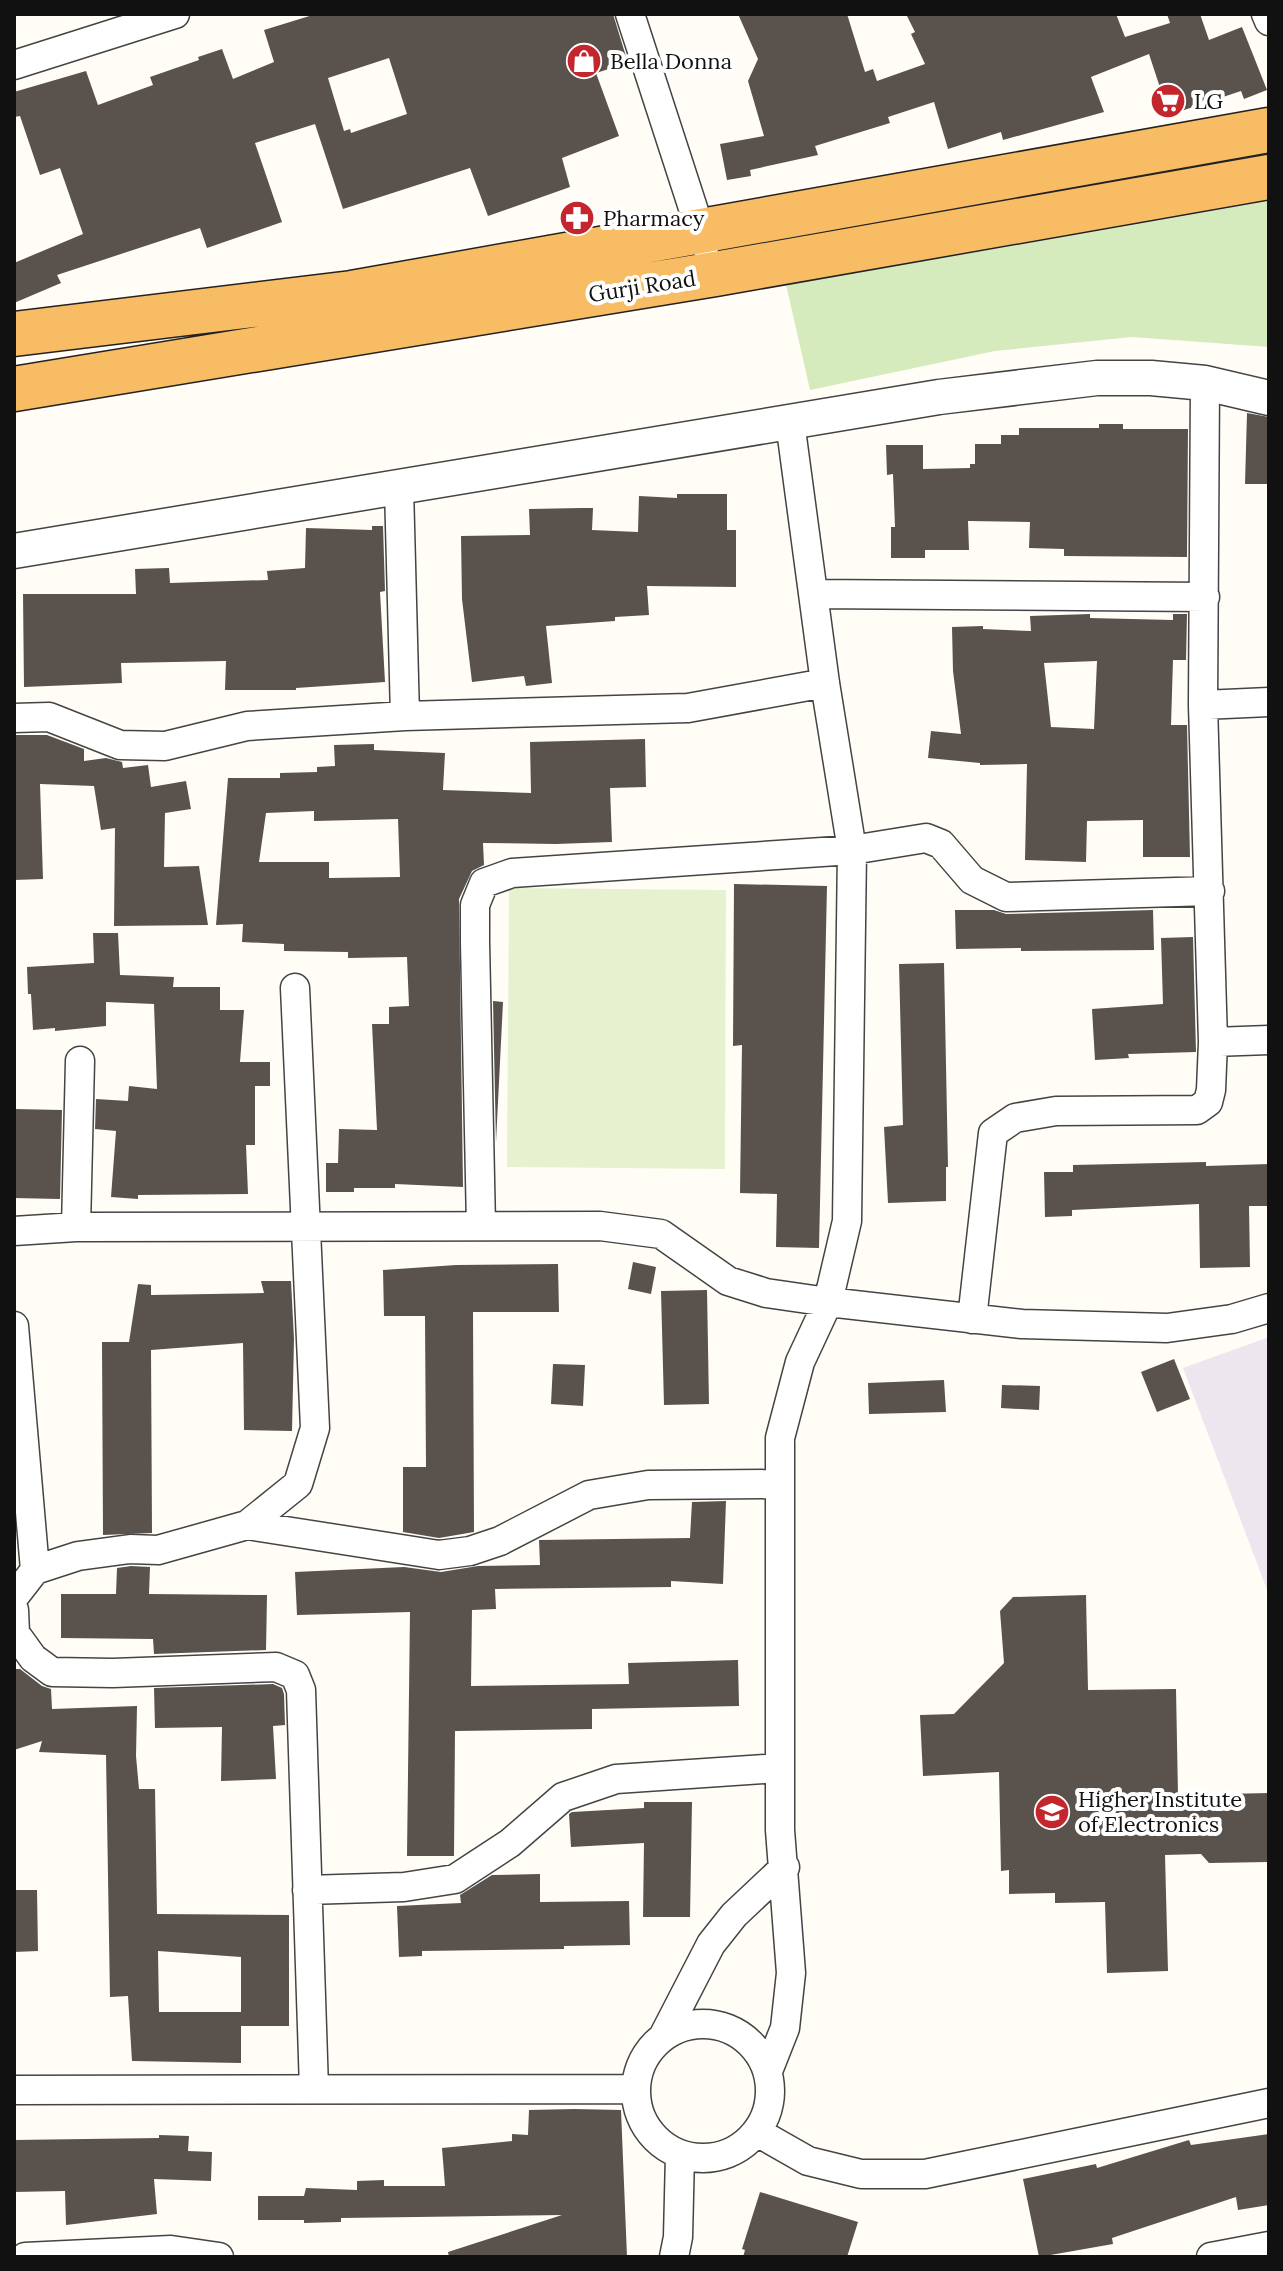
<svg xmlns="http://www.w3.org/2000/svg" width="1283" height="2271" viewBox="0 0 1283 2271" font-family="Lora,serif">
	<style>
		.industrial { fill: #eee6ef }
		.green { fill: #d5ebbd }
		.pitch { fill: #e6f2cf }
		.building { fill: #5a524d; fill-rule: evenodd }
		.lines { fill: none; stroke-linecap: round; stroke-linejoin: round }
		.minor-casing { stroke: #444; stroke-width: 31 }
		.tertiary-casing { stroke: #444; stroke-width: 37 }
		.trunk-casing { stroke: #222; stroke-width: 47 }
		.minor { stroke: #fff; stroke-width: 28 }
		.tertiary { stroke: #fff; stroke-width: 34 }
		.trunk { stroke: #f7bc64; stroke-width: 44 }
		.labels { text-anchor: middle; stroke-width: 8; stroke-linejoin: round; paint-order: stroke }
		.poi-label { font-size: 22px; fill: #111; stroke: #fff; text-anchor: start }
		.street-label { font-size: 22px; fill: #111; stroke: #fff }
	</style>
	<rect width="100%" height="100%" fill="#fffdf5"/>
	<path class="industrial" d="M1269 1337V1595L1183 1368Z"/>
	<path class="green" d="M1269 201V347L1132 337 995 351 810 390 785 280 971 253Z"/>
	<path class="pitch" d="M509 888 726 890 725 1169 507 1167Z"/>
	<path class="building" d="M316 14H613L628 63 596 73 619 136 562 158 570 187 488 216 470 168 343 209 315 124 255 143 282 222 207 248 200 228 57 275 61 283 14 303V263L83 234 60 168 40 175 20 116 14 117V92L86 71 98 105 153 85 150 77 199 60 198 57 222 49 233 79 274 62 264 30ZM389 58 407 114 351 133 350 129 344 131 328 78Z
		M738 14H847L865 72 873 69 877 81 925 64 911 34 915 32 906 14H1116L1125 37 1170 23 1167 14H1200L1209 40 1242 27 1267 90 1244 99 1241 91 1169 115 1149 54 1091 77 1104 112 1003 140 1001 132 948 149 934 102 888 117 890 123 815 146 818 155 750 170 751 176 727 180 720 144 764 136 748 81 758 59Z
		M1247 413 1269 417V484H1245Z
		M1099 424H1123V429H1188L1187 557 1064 556V549L1029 548 1030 522 968 521 969 550H925V558H891V527H895L893 474 887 475 886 445H923V469L970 468V464H975V444H1001V435H1019V428H1099Z
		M677 494H727V530H736V587L647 586 649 615 615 617V621L546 626 552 683 526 686 524 676 472 682 462 599 461 536 530 535 529 509 581 508H593L592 530 638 532 639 496 677 498Z
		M372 526H383L385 591 380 592 385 682 296 688V690H225L226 661 121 663 122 683 24 687 23 594H136L135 569 169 568 170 583 268 580 267 571 305 568 306 528 372 530Z
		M1090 614V618L1173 620V614H1187L1186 660H1173L1171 725H1187L1190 857H1143V820L1087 821 1086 862 1025 860 1027 764 980 765V763L928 758 931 731 961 734 953 671 952 627 983 626V629L1031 631 1030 616ZM1097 661 1094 729 1051 727 1044 663Z
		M14 735H47L84 749V761L106 758 122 762 123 768 148 765 151 787 186 781 191 809 165 813 164 867 199 866 208 925 114 926 115 828 101 830 94 786 40 784 43 879 14 880Z
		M645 739 646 787 610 788 612 842 556 844 483 843 484 865 472 871 459 899 463 1187 395 1184V1188H354V1192H326V1163H338L339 1129 377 1130 372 1024H389V1007L409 1006 407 957 348 958V952L284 951V944L242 942 243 924 216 925 228 778H280V773L317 772V767L335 766 334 745 374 744V750L445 753 443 790 531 793 530 742ZM314 811V821L398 819 400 877 329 878V862H259L266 813Z
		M734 884 827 886 819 1248 776 1247 777 1194 740 1193 742 1045 733 1046Z
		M955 910H994L1006 914 1153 910 1154 950 1021 951V948L956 949Z
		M93 933H118L120 975 174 977 173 987H220V1010H244L240 1062H270V1086H255V1145H246L248 1194 138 1195V1199L111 1197 116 1131 95 1129 96 1099 128 1101 129 1086 157 1089 154 1004 106 1002V1026L55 1031V1028L33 1030 31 994H28L27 967 94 963Z
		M1193 937 1196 1052 1128 1054 1129 1058 1095 1060 1092 1009 1163 1004 1161 938Z
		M944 963 948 1167H946V1201L888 1203 884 1127 903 1125 899 964Z
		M493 1001 503 1002 496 1142Z
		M14 1109 62 1110 60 1199 14 1198Z
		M1206 1162V1166L1269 1164V1206H1249L1250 1267 1200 1268 1199 1204 1072 1210V1216L1045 1217 1044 1172H1073V1165Z
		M633 1262 656 1267 651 1294 628 1289Z
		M558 1264 559 1312H473L474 1532 439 1538 403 1532V1467H426L425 1316H384L383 1270 456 1265Z
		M261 1281H291L294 1339 292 1431 244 1430 243 1343 151 1350 152 1533 103 1535 102 1342H129L138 1284 151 1285V1295L264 1293Z
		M707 1290 709 1404 664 1405 661 1291Z
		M1174 1359 1190 1399 1157 1412 1141 1372Z
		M553 1364 585 1365 583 1406 551 1404Z
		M944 1380 946 1412 869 1414 868 1383Z
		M1002 1385 1040 1386 1039 1410 1001 1408Z
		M726 1501 723 1584 671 1581V1587L495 1589 496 1609 472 1610 471 1686 629 1684 628 1663 738 1660 739 1706 592 1709V1729L455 1731 454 1856H407L410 1612 297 1615 295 1572 404 1567 441 1572 478 1566 540 1565 539 1540 690 1538 692 1502Z
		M131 1566 150 1567 149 1594 267 1595 266 1650 154 1654 153 1639 61 1638V1594H116L117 1568Z
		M1086 1595 1088 1690 1176 1689 1178 1795 1269 1793V1862L1209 1863 1201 1854 1165 1855 1168 1971 1107 1973 1105 1902 1055 1903V1893L1009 1894V1870L1001 1871 999 1772 923 1776 920 1715 954 1714 1004 1663 1000 1611 1013 1597Z
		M14 1669H20L42 1686 51 1689 52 1709 137 1706 136 1756 139 1789H155L157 1914 289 1915V2026H241V2063L132 2061 128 1996 110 1997 106 1755 39 1752 42 1741 14 1750ZM158 1951 241 1957V2026V2012H159Z
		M273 1684 282 1688 284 1694 285 1725 273 1726 276 1779 221 1781 222 1727 155 1728 154 1688Z
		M644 1802H692L690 1917H643L644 1843 571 1847 569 1814 572 1812 644 1808Z
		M540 1874V1902L629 1901 630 1945 564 1946V1949L422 1951V1956L399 1957 397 1906 461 1903 460 1895 492 1875Z
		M14 1890H37L38 1951 14 1952Z
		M574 2109 621 2110 627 2257H449L448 2252 562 2215 341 2218V2222L304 2223V2220H258V2196H304L306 2188 357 2190V2181L384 2180V2186H445L442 2148 512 2141V2134L528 2135 529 2110Z
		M1269 2134V2205L1238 2210 1236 2197 1112 2238 1113 2244 1039 2257 1023 2179 1096 2164 1097 2168 1189 2140 1191 2145Z
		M159 2135 189 2136 188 2151 212 2152 211 2181 154 2179 157 2214 66 2225 65 2191 14 2192V2140L159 2138Z
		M760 2192 858 2222 847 2257H743L745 2250 742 2249Z"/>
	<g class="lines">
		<defs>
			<path id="minor" d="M630 14 705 245
				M1266 14 1269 21
				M14 65 175 14
				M399 488 405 716
				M813 594 1205 597
				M1203 705 1269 702
				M14 718 49 717 120 745 165 746 247 726 405 716 688 708 825 683
				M1213 1042 1269 1040
				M481 1226 475 942V905L484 883 512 873 852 850 926 838 941 844 972 880 1006 897 1210 891
				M76 1227 80 1061
				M14 1231 76 1227 600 1226 661 1234 728 1281 766 1293 828 1302 1022 1324 1167 1328 1232 1319 1269 1308
				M972 1319 993 1133 1015 1118 1056 1111 1197 1110 1208 1102 1211 1090 1213 1042 1203 705 1205 383
				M14 1326 35 1570
				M247 1525 439 1555 470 1551 500 1541 589 1495 648 1485 780 1484
				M14 1597 35 1570 78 1556 130 1549 158 1550 247 1525 298 1484 315 1428 295 988
				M14 1610 15 1633 33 1658 52 1672 113 1673 276 1667 295 1675 301 1690 314 2089
				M307 1890 404 1887 455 1879 510 1843 563 1797 616 1779 780 1768
				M636 2091a67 67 0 1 1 134 0a67 67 0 1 1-134 0Z
				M664 2035 711 1944 734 1915 785 1867
				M768 2071 785 2028 791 1973 780 1830V1438L800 1362 828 1302 847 1221 852 850 825 683 790 422
				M14 2090 635 2089
				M757 2132 808 2161 861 2174H925L1269 2103
				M25 2257 171 2250 219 2257
				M674 2257 678 2237 680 2155
				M1211 2257 1269 2246"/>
			<path id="tertiary" d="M14 551 939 397 1097 378H1151L1205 383 1269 398"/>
			<path id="trunk" d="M14 334 352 293 1269 130
				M14 389 715 274 1269 177"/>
		</defs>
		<use href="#minor" class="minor-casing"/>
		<use href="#tertiary" class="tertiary-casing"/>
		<use href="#trunk" class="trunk-casing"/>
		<use href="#minor" class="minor"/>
		<use href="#tertiary" class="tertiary"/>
		<use href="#trunk" class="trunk"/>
	</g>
	<defs>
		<symbol id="shop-disc" viewBox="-11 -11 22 22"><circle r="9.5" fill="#c4262e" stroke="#fff"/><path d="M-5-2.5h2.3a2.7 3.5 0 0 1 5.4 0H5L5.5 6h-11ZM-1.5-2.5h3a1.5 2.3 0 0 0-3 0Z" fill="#fff"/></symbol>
		<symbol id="supermarket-disc" viewBox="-11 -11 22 22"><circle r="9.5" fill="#c4262e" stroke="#fff"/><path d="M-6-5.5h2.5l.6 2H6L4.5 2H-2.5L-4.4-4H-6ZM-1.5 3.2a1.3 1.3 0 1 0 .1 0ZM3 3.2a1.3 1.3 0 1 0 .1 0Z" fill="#fff"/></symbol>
		<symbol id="pharmacy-disc" viewBox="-11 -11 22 22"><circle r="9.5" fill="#c4262e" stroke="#fff"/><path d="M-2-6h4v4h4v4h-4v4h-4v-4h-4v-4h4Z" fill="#fff"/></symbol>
		<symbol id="university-disc" viewBox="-11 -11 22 22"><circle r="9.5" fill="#c4262e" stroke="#fff"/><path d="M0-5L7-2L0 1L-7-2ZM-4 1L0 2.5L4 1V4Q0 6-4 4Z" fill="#fff"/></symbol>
	</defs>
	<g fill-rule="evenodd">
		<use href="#shop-disc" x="564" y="41" width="40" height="40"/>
		<use href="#supermarket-disc" x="1148" y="81" width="40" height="40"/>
		<use href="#pharmacy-disc" x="557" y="198" width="40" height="40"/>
		<use href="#university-disc" x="1032" y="1792" width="40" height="40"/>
	</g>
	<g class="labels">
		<g class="poi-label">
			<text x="610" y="69">Bella Donna</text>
			<text x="1194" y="109">LG</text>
			<text x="603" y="226">Pharmacy</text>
			<text x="1078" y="1807">Higher Institute<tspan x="1078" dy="25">of Electronics</tspan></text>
		</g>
		<g class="street-label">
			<text transform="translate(642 286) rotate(-9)" y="8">Gurji Road</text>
		</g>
	</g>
	<rect width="1283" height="2271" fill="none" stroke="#111111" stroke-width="32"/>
</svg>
